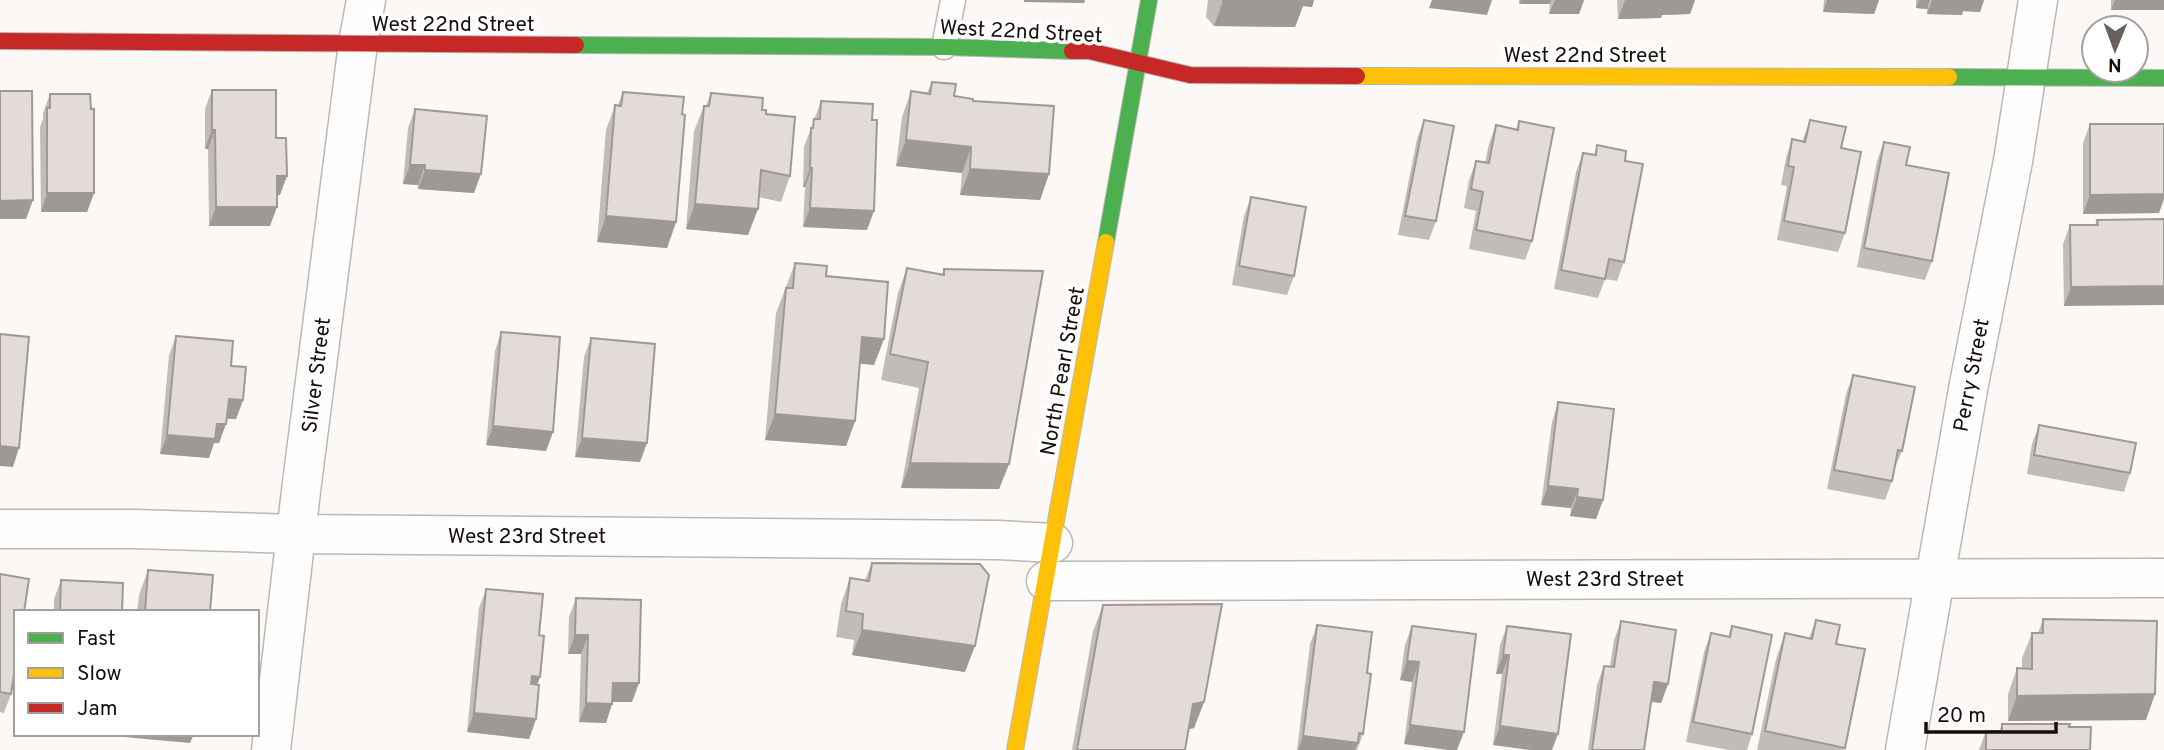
<svg xmlns="http://www.w3.org/2000/svg" width="2164" height="750" viewBox="0 0 2164 750" font-family="Overpass,sans-serif">
	<style>
		.lines { fill: none; stroke-linecap: round; stroke-linejoin: round }
		.lane-casing { stroke: #bdb7b2; stroke-width: 27 }
		.street-casing { stroke: #bdb7b2; stroke-width: 41 }
		.fast-casing { stroke: #bdb7b2; stroke-width: 18 }
		.slow-casing { stroke: #bdb7b2; stroke-width: 18 }
		.jam-casing { stroke: #bdb7b2; stroke-width: 18 }
		.lane { stroke: #fefefe; stroke-width: 24 }
		.street { stroke: #fefefe; stroke-width: 38 }
		.fast { stroke: #4caf50; stroke-width: 16 }
		.slow { stroke: #ffc107; stroke-width: 16 }
		.jam { stroke: #c62828; stroke-width: 16 }
		.wall { fill: #c2bcb9 }
		.shaded-wall { fill: #9e9996 }
		.building { fill: #e2dbd7; stroke: #9e9996; stroke-width: 2 }
		.labels { text-anchor: middle; stroke-width: 7; stroke-linejoin: round; paint-order: stroke }
		.street-label { font-size: 21px; fill: #180e09; stroke: #fff }
	</style>
	<rect width="100%" height="100%" fill="#fbf8f5"/>
	<g class="lines">
		<defs>
			<path id="lane" d="M944 47 953 0"/>
			<path id="street" d="M0 529H135L295 534 998 540 1053 543
				M1046 581 2164 578
				M271 750 301 491 358 44 366 0
				M1905 750 1969 384 2013 161 2038 0"/>
			<path id="fast" d="M576 45 944 47 1072 51
				M1949 77 2164 78
				M1106 242 1149 0"/>
			<path id="slow" d="M1357 76 1949 77
				M1015 750 1106 242"/>
			<path id="jam" d="M0 41 576 45
				M1072 51H1089L1190 75 1357 76"/>
		</defs>
		<use href="#lane" class="lane-casing"/>
		<use href="#street" class="street-casing"/>
		<use href="#fast" class="fast-casing"/>
		<use href="#slow" class="slow-casing"/>
		<use href="#jam" class="jam-casing"/>
		<use href="#lane" class="lane"/>
		<use href="#street" class="street"/>
		<use href="#fast" class="fast"/>
		<use href="#slow" class="slow"/>
		<use href="#jam" class="jam"/>
	</g>
	<path class="wall" d="M1208 0H1314L1312 7 1303 6 1295 27 1214 26 1206 17Z
		M1519 0H1584L1579 14H1549L1550 4H1519Z
		M1617 0H1695L1690 14 1662 15 1661 18 1618 19Z
		M1824 0H1879L1874 14 1823 12Z
		M1916 0H1984L1980 12 1963 11 1962 15 1927 14V9L1916 8Z
		M2111 0H2164V10H2111Z
		M932 82 954 96 973 101 1049 174 1040 200 960 195 962 173 896 166 902 117 911 91 927 93Z
		M212 90 276 138 280 195H277L270 226H209L208 149H205V109Z
		M623 92 676 222 667 248 597 242 606 130 615 105H618Z
		M711 93 762 110 766 114 790 176 781 202 759 197 748 235 686 229 694 131 704 106H706Z
		M50 94 94 193 87 212H41L40 127 43 119V113Z
		M821 101 867 230 803 227 805 187H803L804 147Z
		M415 109 474 193 418 189V185L403 184 408 128Z
		M1424 120 1436 221 1429 240 1398 235 1417 139Z
		M1810 120 1841 148 1845 233 1838 252 1777 240 1787 186 1781 185 1786 158 1792 139 1802 142Z
		M1519 121 1532 241 1525 260 1469 249 1476 211 1464 208 1469 180 1476 161 1485 163 1489 144 1496 125 1516 130Z
		M2090 124 2159 213 2083 214V143Z
		M1884 142 1906 165 1932 261 1925 280 1857 267 1877 161Z
		M1597 145 1625 161 1624 262 1617 281 1605 279 1598 298 1554 289 1576 172 1583 153 1594 155Z
		M1251 197 1294 276 1287 295 1232 285 1244 216Z
		M2164 219 2064 306 2063 244 2070 225H2095L2097 220Z
		M795 263 826 276 884 339 874 365 860 363 855 421 846 446 765 440 776 313Z
		M907 268 942 274 944 269 1009 464 999 489 901 488 919 388 881 380 898 293Z
		M501 332 553 432 546 451 486 445 495 351Z
		M176 336 231 366 243 400 236 419H227L219 443H214L209 458 160 454 169 355Z
		M591 338 640 462 575 457 584 357Z
		M1853 375 1902 451 1894 470 1892 481 1885 500 1827 489 1846 394Z
		M1558 402 1603 500 1596 519 1570 516 1571 508 1541 505 1552 422Z
		M2039 425 2130 473 2124 492 2027 474 2032 444Z
		M872 563 965 672 852 655 854 640 836 637 841 604 850 578 865 580Z
		M148 570 210 612H137L139 595Z
		M0 574 11 694 4 713 0 712Z
		M61 580 122 612H54V599Z
		M486 589 539 635 540 677 537 685 536 719 529 739 467 732 479 608Z
		M576 598 632 702H612L606 723 579 722 581 654H568L569 617Z
		M1103 605 1204 702 1194 728 1189 729 1185 750H1072L1093 631Z
		M2043 619 2146 720 2008 721V694L2017 668H2022V658L2032 633H2038Z
		M1816 620 1836 644 1865 649 1844 750H1757L1776 659 1785 633 1809 638Z
		M1621 621 1668 684 1661 703 1651 702 1644 750H1588L1597 685 1604 666H1610L1614 640Z
		M1317 625 1367 673 1363 734 1357 750H1297L1310 644Z
		M1412 626 1476 634 1404 744 1412 682 1400 680 1405 645Z
		M1507 626 1571 634 1493 745 1502 674H1496L1500 645Z
		M1732 626 1752 734 1747 750H1729L1686 742 1704 652 1711 633 1728 637Z
		M2002 724 2069 727 2090 750H1979L1986 731H1999Z"/>
	<path class="shaded-wall" d="M1024 0H1085L1084 3 1024 2Z
		M1314 0 1312 7 1303 6 1295 27 1214 26 1223 1Z
		M1432 0H1492L1487 15 1429 8Z
		M1521 0H1551L1550 4H1519Z
		M1555 0H1584L1579 14H1549Z
		M1625 0H1695L1690 14 1662 15 1661 18 1618 19Z
		M1827 0H1879L1874 14 1823 12Z
		M1919 0H1930L1927 9 1916 8Z
		M1932 0H1984L1980 12 1963 11 1962 15 1927 14Z
		M2115 0H2164V10H2111Z
		M212 130H215L208 149H205Z
		M906 140 971 147 962 173 896 166Z
		M410 165H425L418 185 403 184Z
		M810 168H812L805 187H803Z
		M970 169 1049 174 1040 200 960 195Z
		M425 170 481 174 474 193 418 189Z
		M277 176H287L280 195H270Z
		M47 193H94L87 212H41Z
		M2164 194V199L2159 213 2083 214 2090 195Z
		M33 200 26 219H0V201Z
		M695 204 758 209 748 235 686 229Z
		M216 207H277L270 226H209Z
		M810 208 874 211 867 230 803 227Z
		M606 216 676 222 667 248 597 242Z
		M2164 286V305L2064 306 2071 287Z
		M862 337 884 339 874 365 853 363Z
		M229 399 243 400 236 419 222 418Z
		M775 414 855 421 846 446 765 440Z
		M217 424H226L219 443H214L209 458 160 454 167 435Z
		M493 426 553 432 546 451 486 445Z
		M582 438 647 443 640 462 575 457Z
		M0 446 19 448 13 467 0 466Z
		M910 463 1009 464 999 489 901 488Z
		M1548 486 1578 489 1571 508 1541 505Z
		M1577 497 1603 500 1596 519 1570 516Z
		M862 630 975 646 965 672 852 655Z
		M575 635H588L581 654H568Z
		M1503 655H1509L1502 674H1496Z
		M1407 661 1419 662 1412 682 1400 680Z
		M532 676 540 677 533 696 525 695Z
		M1654 682 1668 684 1661 703 1647 701Z
		M613 683H639L632 702H606Z
		M2155 694 2146 720 2008 721 2017 696Z
		M1204 702 1194 728 1184 730 1193 704Z
		M586 703 612 704 606 723 579 722Z
		M474 713 536 719 529 739 467 732Z
		M1410 725 1464 732 1457 750H1448L1404 744Z
		M1500 726 1558 734 1552 750H1530L1493 745Z
		M125 734H194L190 743 124 737Z
		M1303 736 1358 743 1355 750H1298Z"/>
	<path class="building" d="M1223 0H1305V1H1223Z
		M932 82 956 84 954 96 973 99V101L1054 106 1049 174 970 169 971 147 906 140 911 91 930 94Z
		M212 90H276V138H286L287 176H277V207H216L215 130H212Z
		M0 91H32L33 200 0 201Z
		M623 92 684 97 682 114 685 115 676 222 606 216 615 105 621 106Z
		M711 93 763 98 762 110H766V114L795 117 790 176 761 170 758 209 695 204 704 106H709Z
		M50 94H90L91 109H94V193H47V108H50Z
		M821 101 873 104 872 120H877L874 211 810 208 812 168H810L811 128H813L814 119H820Z
		M415 109 487 116 481 174 425 170V165H410Z
		M1424 120 1454 126 1436 221 1405 216Z
		M1810 120 1846 127 1841 148 1861 152 1845 233 1784 221 1794 167 1788 166 1792 139 1805 142Z
		M1519 121 1554 128 1532 241 1476 230 1483 192 1471 189 1476 161 1489 163 1496 125 1518 130Z
		M2090 124H2164V194L2090 195Z
		M1884 142 1910 147 1906 165 1949 173 1932 261 1864 248Z
		M1597 145 1626 151 1625 161 1643 164 1624 262 1609 259 1605 279 1561 270 1583 153 1596 155Z
		M1251 197 1306 207 1294 276 1239 266Z
		M2164 219V286L2071 287 2070 225H2098L2097 220Z
		M795 263 827 266 826 276 888 282 884 339 862 337 855 421 775 414 786 288H793Z
		M907 268 944 275V269L1043 271 1009 464 910 463 928 362 890 354Z
		M501 332 560 337 553 432 493 426Z
		M0 334 29 337 19 448 0 446Z
		M176 336 233 341 231 366 246 367 243 400 229 399 226 424H217L215 439 167 435Z
		M591 338 655 344 647 443 582 438Z
		M1853 375 1915 387 1902 451 1898 450 1892 481 1834 470Z
		M1558 402 1614 409 1603 500 1577 497 1578 489 1548 486Z
		M2039 425 2136 443 2130 473 2034 455Z
		M872 563 980 564 989 575 975 646 862 630 863 614 846 611 850 578 869 581Z
		M148 570 213 575 210 612H145Z
		M0 574 29 579 24 612H16V662L11 694 0 692Z
		M61 580 123 583 122 612H60Z
		M486 589 543 594 539 635 544 636 540 677 532 676 531 684 539 685 536 719 474 713Z
		M576 598 641 600 639 683H613L612 704 586 703 588 635H575Z
		M1222 604 1204 702 1193 704 1185 750H1077L1103 605Z
		M2043 619 2157 621 2155 694 2017 696V668L2032 669V633H2043Z
		M1816 620 1840 625 1836 644 1865 649 1845 748 1765 731 1785 633 1812 639Z
		M1621 621 1676 630 1668 684 1654 682 1644 750H1592L1604 666 1614 667Z
		M1317 625 1372 632 1367 673 1371 674 1363 734 1359 733 1358 743 1303 736Z
		M1412 626 1476 634 1464 732 1410 725 1419 662 1407 661Z
		M1507 626 1571 634 1558 734 1500 726 1509 655H1503Z
		M1732 626 1772 635 1752 734 1693 722 1711 633 1730 637Z
		M2002 724H2070L2069 727H2091L2090 750H1986V731H2002Z"/>
	<g class="labels">
		<g class="street-label">
			<text x="453" y="31">West 22nd Street</text>
			<text transform="translate(1021 31) rotate(3)" y="7">West 22nd Street</text>
			<text x="1585" y="62">West 22nd Street</text>
			<text transform="translate(1062 371) rotate(-80)" y="7">North Pearl Street</text>
			<text transform="translate(316 375) rotate(-83)" y="7">Silver Street</text>
			<text transform="translate(1971 375) rotate(-79)" y="7">Perry Street</text>
			<text x="527" y="543">West 23rd Street</text>
			<text x="1605" y="586">West 23rd Street</text>
		</g>
	</g>
	<rect x="14" y="610" width="245" height="126" fill="#ffffff" stroke="#a39f9d" stroke-width="2"/>
	<rect x="28" y="633" width="35" height="10" fill="#4caf50" stroke="#a39f9d" stroke-width="2"/>
	<text x="77" y="645" font-size="21" fill="#180e09">Fast</text>
	<rect x="28" y="668" width="35" height="10" fill="#ffc107" stroke="#a39f9d" stroke-width="2"/>
	<text x="77" y="680" font-size="21" fill="#180e09">Slow</text>
	<rect x="28" y="703" width="35" height="10" fill="#c62828" stroke="#a39f9d" stroke-width="2"/>
	<text x="77" y="715" font-size="21" fill="#180e09">Jam</text>
	<g transform="translate(2115 49) rotate(181)"><circle r="33" fill="#ffffff" stroke="#a39f9d" stroke-width="2"/>
	<path d="M0-5L12 26L0 18L-12 26Z" fill="#67605c"/>
	<text y="-10" font-size="19" font-weight="bold" text-anchor="middle" fill="#180e09">N</text>
	</g>
	<path d="M1926 722v10h130v-10" fill="none" stroke="#180e09" stroke-width="3.5"/>
	<text x="1937" y="722" font-size="21" fill="#180e09" stroke="#ffffff" stroke-width="5" paint-order="stroke">20 m</text>
</svg>
